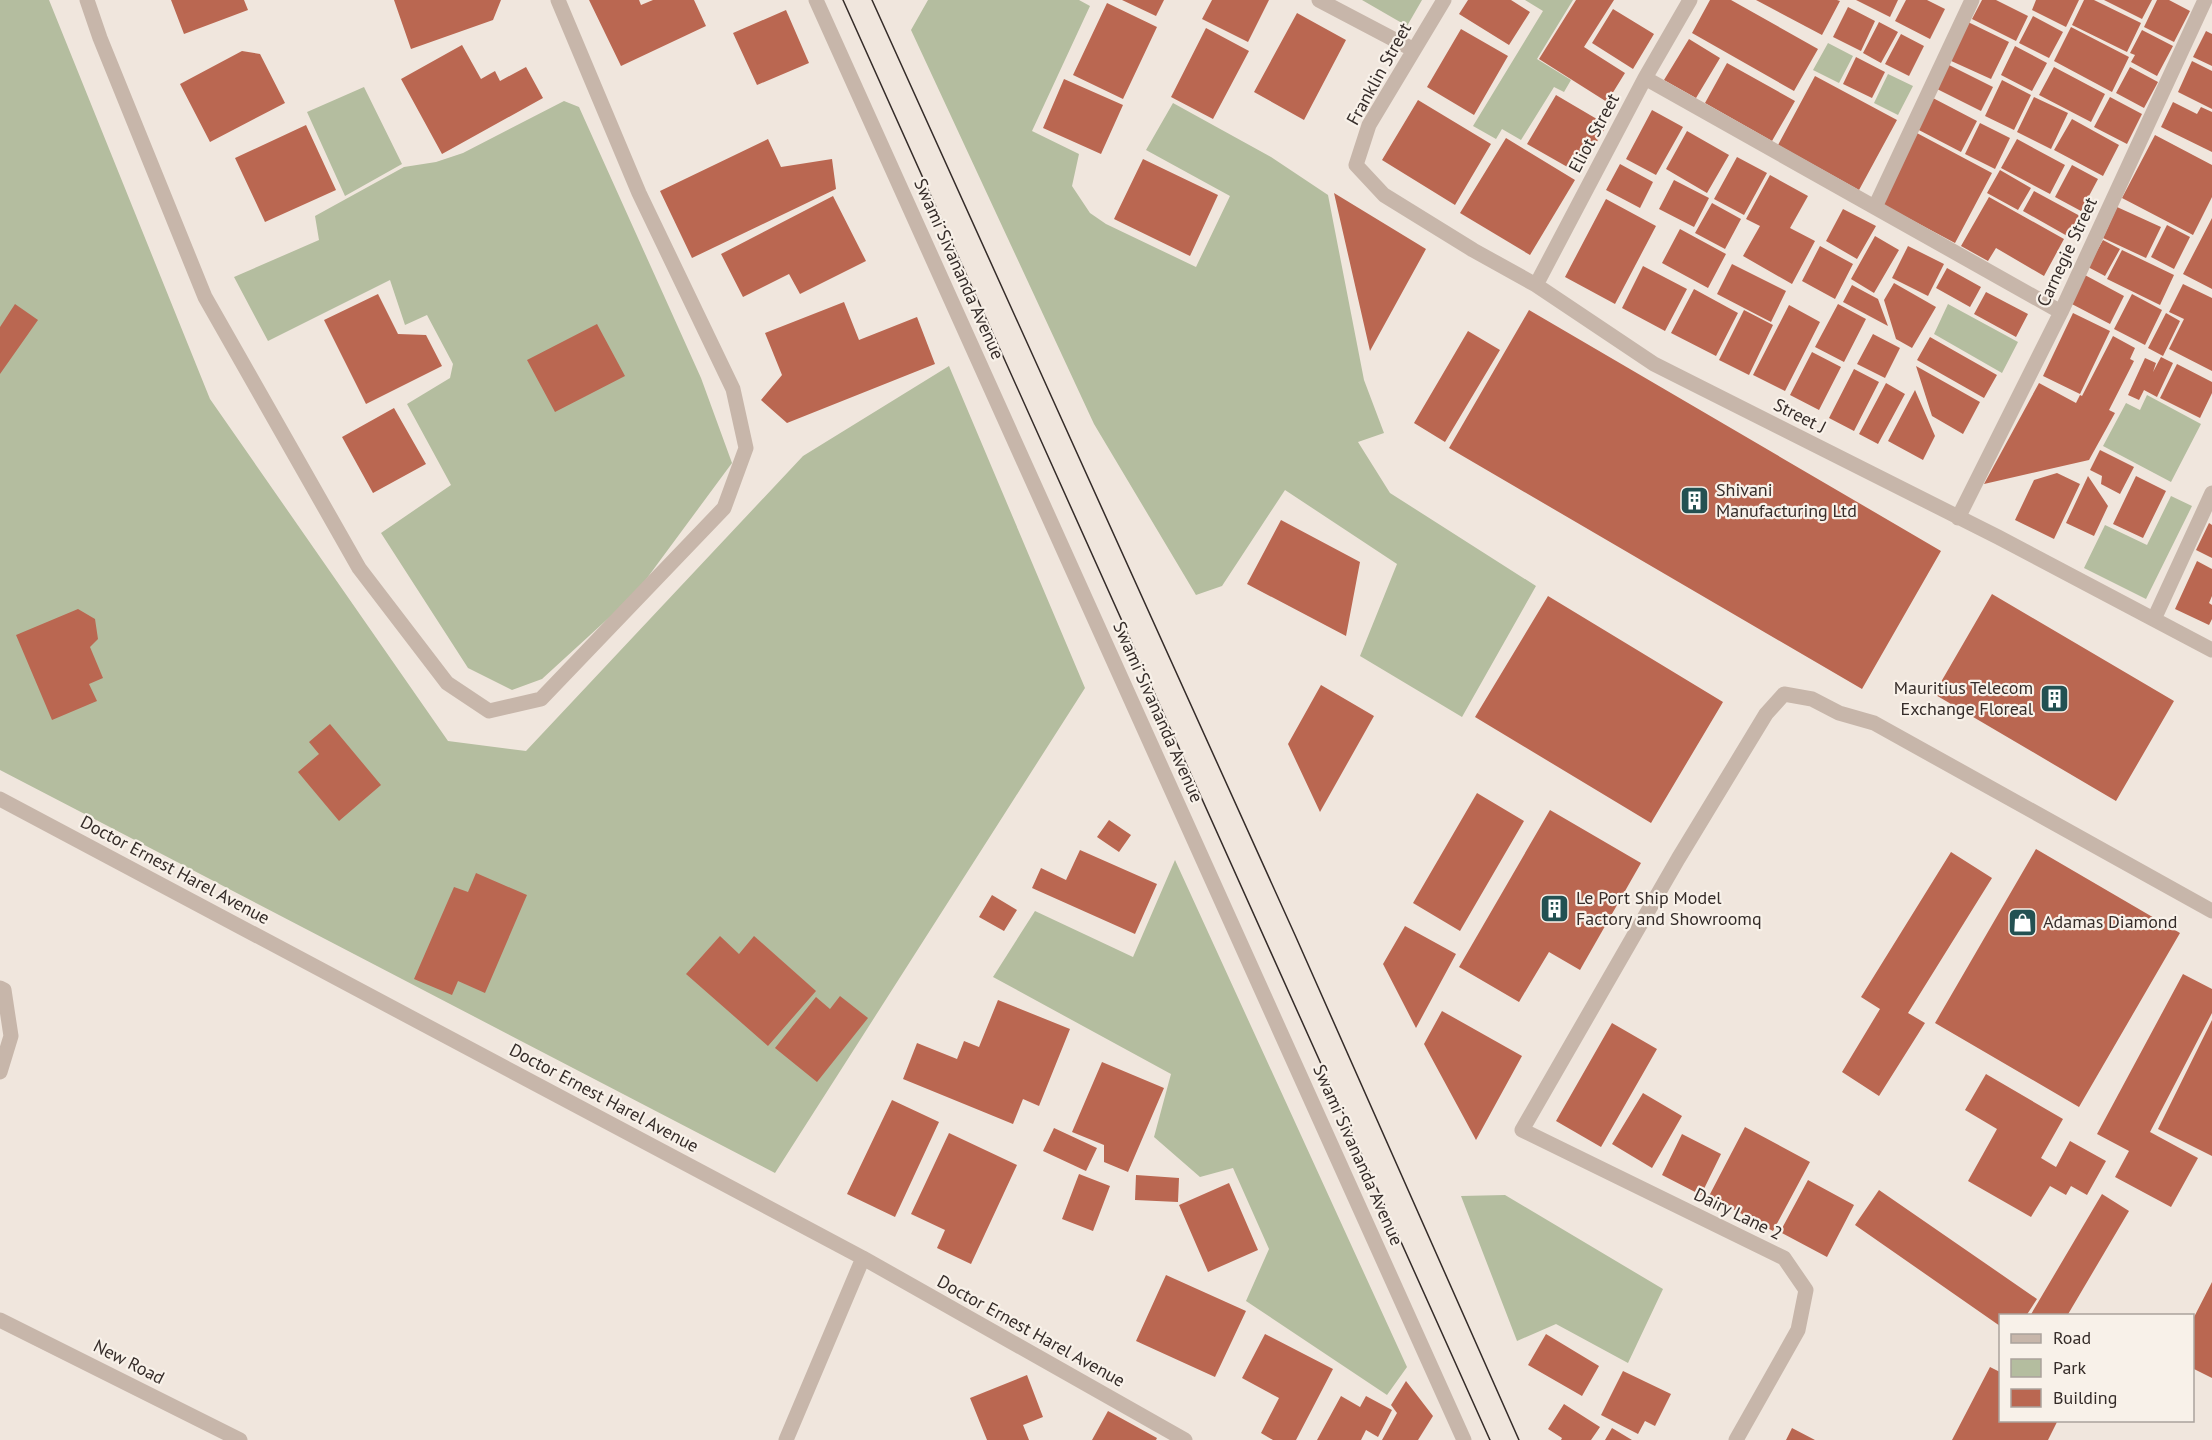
<svg xmlns="http://www.w3.org/2000/svg" width="2212" height="1440" viewBox="0 0 2212 1440" font-family="'PT Sans',sans-serif">
	<style>
		.green { fill: #b4bd9f }
		.building { fill: #ba6751 }
		.lines { fill: none; stroke-linecap: round; stroke-linejoin: round }
		.minor { stroke: #c7b6aa; stroke-width: 15 }
		.tertiary { stroke: #c7b6aa; stroke-width: 15 }
		.tram { stroke: #352c29; stroke-width: 1.5 }
		.labels { text-anchor: middle; stroke-width: 4.5; stroke-linejoin: round; paint-order: stroke }
		.street-label { font-size: 18px; fill: #352c29; stroke: #f8f1e9 }
		.poi-label { font-size: 18px; fill: #352c29; stroke: #f8f1e9; text-anchor: start }
	</style>
	<rect width="100%" height="100%" fill="#f0e6dd"/>
	<path class="green" d="M0 0H49L210 399 448 741 526 751 803 456 949 366 1085 688 775 1173 0 770Z
		M928 0H1079L1090 6 1032 131 1079 154 1072 186 1090 213 1106 224 1196 267 1230 196 1146 150 1173 103 1271 157 1328 195 1364 380 1384 433 1358 442 1390 493 1536 586 1462 717 1360 656 1397 564 1285 490 1222 586 1196 595 1094 424 911 30Z
		M1362 0H1422L1407 26Z
		M1525 0H1573L1537 59 1571 80 1564 92 1554 87 1521 140 1502 129 1496 139 1473 126 1543 11Z
		M1828 43 1853 56 1839 83 1813 70Z
		M1888 74 1913 86 1898 115 1874 103Z
		M364 87 402 164 345 196 307 112Z
		M564 101 579 107 701 378 732 463 636 593 542 679 512 690 468 668 381 533 451 485 407 404 450 378 453 364 427 315 405 325 390 280 268 341 234 277 319 240 315 216 404 167 436 162 463 153Z
		M1948 304 2018 342 2002 373 1934 334Z
		M2147 395 2201 424 2171 482 2103 446 2126 403 2140 410Z
		M2171 496 2192 506 2146 599 2084 568 2105 525 2147 545Z
		M1175 860 1407 1367 1387 1395 1246 1301 1269 1249 1233 1168 1200 1177 1154 1137 1171 1074 993 977 1035 911 1133 957Z
		M1505 1195 1663 1289 1628 1363 1556 1324 1517 1341 1461 1196Z"/>
	<path class="building" d="M171 0H244L248 10 184 34Z
		M394 0H501L493 20 411 49Z
		M589 0H639L641 5 653 0H694L706 26 621 66Z
		M1122 0H1164L1156 16Z
		M1212 0H1269L1248 42 1202 19Z
		M1468 0H1511L1530 12 1509 45 1459 14Z
		M1576 0H1614L1584 47 1625 73 1607 102 1539 59Z
		M1710 0H1731L1818 49 1794 91 1692 33Z
		M1756 0H1837L1840 1 1822 35Z
		M1856 0H1898L1890 17Z
		M1906 0H1927L1945 9 1930 39 1895 21Z
		M1982 0H1996L2028 16 2016 41 1972 19Z
		M2036 0H2079L2066 27 2032 10Z
		M2084 0H2094L2141 23 2127 52 2072 25Z
		M2104 0H2152L2142 19Z
		M2157 0H2169L2190 11 2174 42 2144 27Z
		M1107 3 1157 27 1123 99 1073 75Z
		M1848 7 1875 21 1861 51 1833 37Z
		M1613 9 1654 34 1633 69 1592 43Z
		M786 10 809 63 757 85 733 33Z
		M1297 13 1346 40 1304 120 1254 92Z
		M2033 16 2063 32 2049 58 2019 43Z
		M1879 22 1898 32 1881 63 1863 53Z
		M1968 22 2009 42 1991 79 1949 60Z
		M2071 27 2129 57 2112 92 2054 61Z
		M1206 28 1249 51 1213 119 1171 97Z
		M1461 29 1508 56 1474 115 1427 87Z
		M2142 30 2173 46 2157 76 2131 62 2135 55 2130 53Z
		M2206 31 2212 34V66L2193 57Z
		M1901 34 1924 46 1909 76 1885 64Z
		M1689 39 1720 58 1696 98 1664 80Z
		M462 45 481 79 495 71 500 81 526 67 543 98 442 154 401 79Z
		M2015 46 2047 63 2032 91 2001 75Z
		M242 51 260 54 285 103 210 142 180 84Z
		M1856 57 1885 72 1872 98 1843 84Z
		M2192 61 2212 71V109L2178 92Z
		M1727 63 1795 101 1772 141 1705 103Z
		M1947 64 1993 87 1981 111 1935 88Z
		M2054 67 2105 94 2091 122 2039 95Z
		M2130 67 2158 82 2144 108 2116 93Z
		M1815 76 1897 120 1859 190 1778 145Z
		M1064 79 1123 105 1101 154 1043 128Z
		M2002 80 2031 95 2014 130 1985 116Z
		M1556 95 1607 125 1578 173 1527 144Z
		M1931 97 1977 121 1961 152 1915 128Z
		M2034 97 2068 113 2051 149 2017 132Z
		M2110 97 2142 114 2127 144 2094 127Z
		M1418 100 1491 144 1455 205 1382 160Z
		M2173 102 2197 114 2201 107 2212 112V152L2161 127Z
		M1652 110 1683 127 1656 175 1626 159Z
		M2072 119 2119 145 2103 176 2054 150Z
		M1980 123 2010 138 1995 169 1965 154Z
		M306 125 336 190 265 222 235 158Z
		M1687 131 1729 155 1707 193 1666 169Z
		M1915 132 1992 173 1955 243 1878 202Z
		M2155 135 2212 165V197L2193 235 2122 198Z
		M1506 138 1575 180 1530 255 1460 213Z
		M768 139 781 167 832 159 836 189 692 258 660 191Z
		M2017 139 2065 165 2050 194 2001 168Z
		M1737 157 1767 173 1744 215 1714 199Z
		M1143 159 1218 195 1190 256 1114 219Z
		M1620 164 1653 182 1640 208 1606 190Z
		M2072 165 2098 179 2081 211 2055 197Z
		M2000 170 2031 188 2018 210 1987 193Z
		M1770 175 1808 196 1790 228 1815 241 1792 284 1743 256 1760 226 1746 219Z
		M1674 180 1709 198 1694 227 1659 209Z
		M2034 191 2080 216 2069 237 2023 211Z
		M1334 193 1426 249 1370 351Z
		M833 196 866 261 800 294 789 274 743 297 721 254Z
		M1989 197 2064 239 2044 276 1996 248 1988 261 1961 246Z
		M1606 199 1656 226 1615 304 1565 277Z
		M1712 203 1741 219 1725 249 1695 233Z
		M2117 207 2161 227 2146 258 2103 238Z
		M1843 209 1876 226 1857 259 1826 241Z
		M2212 218V289L2183 274Z
		M2167 225 2190 237 2174 269 2151 257Z
		M1680 229 1726 254 1708 288 1662 263Z
		M1875 236 1899 250 1874 293 1851 279Z
		M2103 240 2120 249 2105 276 2088 267Z
		M1820 246 1853 264 1835 299 1802 281Z
		M1908 246 1944 264 1928 296 1892 278Z
		M2122 250 2174 275 2160 305 2107 279Z
		M1732 264 1786 291 1771 322 1717 294Z
		M1643 266 1687 289 1665 331 1622 308Z
		M1947 268 1981 287 1970 307 1936 288Z
		M2083 274 2124 296 2110 324 2068 302Z
		M1894 283 1936 307 1912 348 1896 339 1884 300Z
		M2183 284 2212 298V371L2169 349 2184 319 2169 312Z
		M1852 285 1878 299 1888 326 1843 302Z
		M1694 289 1738 313 1716 356 1671 333Z
		M1986 292 2028 314 2016 337 1974 314Z
		M378 294 398 334 426 335 442 366 366 404 324 320Z
		M2132 294 2162 310 2145 345 2114 329Z
		M844 302 859 340 917 317 935 364 787 423 761 400 782 375 765 333Z
		M15 304 38 320 0 374V327Z
		M1838 304 1866 319 1844 362 1815 347Z
		M1789 305 1820 322 1785 391 1753 375Z
		M1529 310 1941 551 1862 689 1449 448Z
		M1744 310 1773 325 1749 375 1719 360Z
		M2073 313 2110 331 2080 394 2043 376Z
		M2166 313 2180 321 2163 356 2148 348Z
		M597 324 625 376 555 412 527 360Z
		M1468 331 1500 350 1445 442 1414 423Z
		M1873 334 1900 348 1885 378 1857 364Z
		M2113 336 2135 348 2130 359 2134 361 2109 410 2115 413 2089 460 1984 484 2039 383 2076 403 2080 395 2082 396Z
		M1930 337 1997 375 1984 398 1917 360Z
		M1812 352 1841 367 1819 410 1790 395Z
		M2161 357 2173 363 2157 397 2144 390 2139 400 2128 395 2145 358 2156 363 2153 372Z
		M2177 364 2212 382V393L2200 418 2160 398Z
		M1916 366 1980 402 1963 434 1932 416Z
		M1854 369 1879 382 1854 431 1829 418Z
		M1886 383 1905 394 1878 444 1859 434Z
		M1915 390 1935 436 1923 460 1888 441Z
		M394 408 426 464 373 493 342 437Z
		M2100 450 2134 467 2120 494 2101 484 2102 476 2090 470Z
		M2057 473 2080 484 2054 539 2015 520 2034 480Z
		M2088 476 2108 506 2094 536 2066 523Z
		M2136 476 2166 491 2143 538 2113 524Z
		M1281 520 1360 562 1346 636 1247 584Z
		M2209 523 2212 525V558L2196 550Z
		M2197 561 2212 569V596L2209 603 2212 605V619L2209 625 2175 609Z
		M1992 594 2174 701 2116 801 1934 694Z
		M1548 596 1723 702 1651 823 1475 717Z
		M78 609 95 619 98 639 90 647 103 678 89 684 97 701 52 720 16 635Z
		M1321 685 1374 716 1320 812 1288 744Z
		M330 724 381 785 339 821 298 772 319 754 309 742Z
		M1477 793 1524 821 1460 931 1413 903Z
		M1550 810 1641 863 1580 970 1549 952 1519 1002 1459 967Z
		M1109 820 1131 835 1119 852 1097 837Z
		M2036 849 2180 933 2079 1107 1935 1023Z
		M1080 850 1157 884 1135 934 1032 888 1041 868 1066 880Z
		M1951 852 1992 878 1908 1013 1925 1023 1879 1096 1842 1072 1880 1009 1861 997Z
		M476 873 527 895 485 993 458 981 452 995 414 979 454 887 468 892Z
		M992 895 1017 910 1004 931 979 917Z
		M1405 926 1456 954 1416 1028 1383 964Z
		M720 936 739 954 754 936 816 991 768 1046 686 974Z
		M2183 974 2212 989V1013L2150 1132 2198 1158 2171 1207 2115 1177 2129 1151 2097 1134Z
		M840 996 868 1018 817 1082 775 1048 816 997 830 1009Z
		M998 1000 1070 1029 1039 1106 1023 1099 1013 1124 903 1079 917 1043 957 1059 964 1041 979 1047Z
		M1442 1011 1522 1056 1476 1140 1424 1044Z
		M2212 1020V1156L2158 1129Z
		M1612 1023 1657 1049 1601 1147 1556 1121Z
		M1102 1062 1164 1088 1128 1172 1104 1162V1145L1072 1132Z
		M1986 1074 2063 1119 2041 1158 2056 1167 2070 1141 2106 1161 2087 1195 2071 1186 2066 1195 2050 1186 2031 1217 1968 1181 1997 1129 1965 1110Z
		M1643 1093 1682 1116 1652 1168 1612 1144Z
		M892 1100 939 1122 895 1217 847 1194Z
		M1745 1127 1810 1162 1773 1231 1709 1196Z
		M1054 1128 1097 1148 1086 1171 1043 1151Z
		M949 1133 1017 1165 971 1264 937 1248 945 1230 911 1214Z
		M1682 1134 1721 1154 1701 1195 1662 1175Z
		M1079 1174 1110 1186 1093 1231 1062 1219Z
		M1136 1175 1179 1178 1178 1202 1135 1200Z
		M1808 1180 1854 1205 1827 1257 1780 1232Z
		M1229 1183 1258 1250 1208 1272 1179 1205Z
		M1879 1190 2037 1299 2026 1316H2000V1326L1855 1225Z
		M2102 1194 2129 1211 2067 1316H2030Z
		M1166 1275 1246 1311 1215 1377 1136 1341Z
		M2212 1282V1378L2192 1368V1321Z
		M1265 1334 1333 1369 1296 1440H1273L1261 1433 1279 1398 1242 1378Z
		M1546 1334 1599 1366 1582 1396 1528 1365Z
		M1990 1367 2000 1372V1420H2058L2048 1440H1952Z
		M1623 1371 1671 1394 1655 1426 1645 1421 1638 1434 1601 1415Z
		M1027 1375 1043 1417 1023 1425 1029 1440H987L970 1398Z
		M1406 1381 1433 1416 1418 1440H1382L1397 1413 1391 1405Z
		M1341 1396 1360 1407 1366 1396 1392 1410 1378 1437 1366 1430 1361 1440H1317Z
		M1564 1404 1600 1427 1591 1440H1561L1562 1438 1548 1429Z
		M1108 1411 1157 1438 1156 1440H1092Z
		M1612 1428 1632 1440H1605Z
		M1792 1428 1815 1440H1786Z"/>
	<g class="lines">
		<path class="minor" d="M87 0 100 38 205 297 359 568 447 683 489 711 541 699 724 508 746 448 733 389 639 193 558 0
			M1319 0 1414 50
			M1444 0 1369 125 1356 165 1384 195 1473 250 1536 285 1654 364 1998 537 2212 650
			M1645 78 2061 312
			M1875 207 1972 0
			M1536 285 1645 78 1690 0
			M1958 518 2061 312 2205 0
			M2154 619 2212 493
			M0 799 863 1258 1185 1440
			M0 988 4 990 11 1036 0 1072
			M0 1320 240 1440
			M786 1440 863 1258
			M1736 1440 1798 1330 1806 1290 1784 1258 1522 1130 1678 859 1766 714 1784 694 1812 699 1839 713 1874 723 2212 911"/>
		<path class="tertiary" d="M816 0 1464 1440"/>
		<path class="tram" d="M843 0 1490 1440
			M872 0 1295 935 1519 1440"/>
	</g>
	<defs>
		<symbol id="building-square" viewBox="-11 -11 22 22"><rect x="-9" y="-9" width="18" height="18" rx="4" fill="#235152" stroke="#f8f1e9"/><path d="M-4-6H4V6H1V3H-1V6H-4ZM-2.5-4.3h1.7v1.8h-1.7ZM.8-4.3h1.7v1.8H.8ZM-2.5-1h1.7V.8h-1.7ZM.8-1h1.7V.8H.8Z" fill="#fff"/></symbol>
		<symbol id="shop-square" viewBox="-11 -11 22 22"><rect x="-9" y="-9" width="18" height="18" rx="4" fill="#235152" stroke="#f8f1e9"/><path d="M-5-2.5h2.3a2.7 3.5 0 0 1 5.4 0H5L5.5 6h-11ZM-1.5-2.5h3a1.5 2.3 0 0 0-3 0Z" fill="#fff"/></symbol>
	</defs>
	<g fill-rule="evenodd">
		<use href="#building-square" x="1678" y="484" width="33" height="33"/>
		<use href="#building-square" x="2038" y="682" width="33" height="33"/>
		<use href="#building-square" x="1538" y="892" width="33" height="33"/>
		<use href="#shop-square" x="2006" y="906" width="33" height="33"/>
	</g>
	<g class="labels">
		<g class="street-label">
			<text transform="translate(1379 74) rotate(-61)" y="6">Franklin Street</text>
			<text transform="translate(1594 133) rotate(-62)" y="6">Eliot Street</text>
			<text transform="translate(2067 252) rotate(-65)" y="6">Carnegie Street</text>
			<text transform="translate(959 269) rotate(66)" y="6">Swami Sivananda Avenue</text>
			<text transform="translate(1800 416) rotate(27)" y="6">Street J</text>
			<text transform="translate(1158 712) rotate(66)" y="6">Swami Sivananda Avenue</text>
			<text transform="translate(175 870) rotate(28)" y="6">Doctor Ernest Harel Avenue</text>
			<text transform="translate(604 1098) rotate(28)" y="6">Doctor Ernest Harel Avenue</text>
			<text transform="translate(1358 1155) rotate(66)" y="6">Swami Sivananda Avenue</text>
			<text transform="translate(1738 1214) rotate(26)" y="6">Dairy Lane 2</text>
			<text transform="translate(1031 1331) rotate(29)" y="6">Doctor Ernest Harel Avenue</text>
			<text transform="translate(129 1362) rotate(27)" y="6">New Road</text>
		</g>
		<g class="poi-label">
			<text x="1716" y="496">Shivani<tspan x="1716" dy="21">Manufacturing Ltd</tspan></text>
			<text x="2033" y="694" text-anchor="end">Mauritius Telecom<tspan x="2033" dy="21">Exchange Floreal</tspan></text>
			<text x="1576" y="904">Le Port Ship Model<tspan x="1576" dy="21">Factory and Showroomq</tspan></text>
			<text x="2043" y="928">Adamas Diamond</text>
		</g>
	</g>
	<rect x="1999" y="1314" width="195" height="108" fill="#f8f1e9" stroke="#aaa29c" stroke-width="1.5"/>
	<rect x="2011" y="1334" width="30" height="9" fill="#c7b6aa" stroke="#aaa29c" stroke-width="1.5"/>
	<text x="2053" y="1344" font-size="18" fill="#352c29">Road</text>
	<rect x="2011" y="1359" width="30" height="18" fill="#b4bd9f" stroke="#aaa29c" stroke-width="1.5"/>
	<text x="2053" y="1374" font-size="18" fill="#352c29">Park</text>
	<rect x="2011" y="1389" width="30" height="18" fill="#ba6751" stroke="#aaa29c" stroke-width="1.5"/>
	<text x="2053" y="1404" font-size="18" fill="#352c29">Building</text>
</svg>
